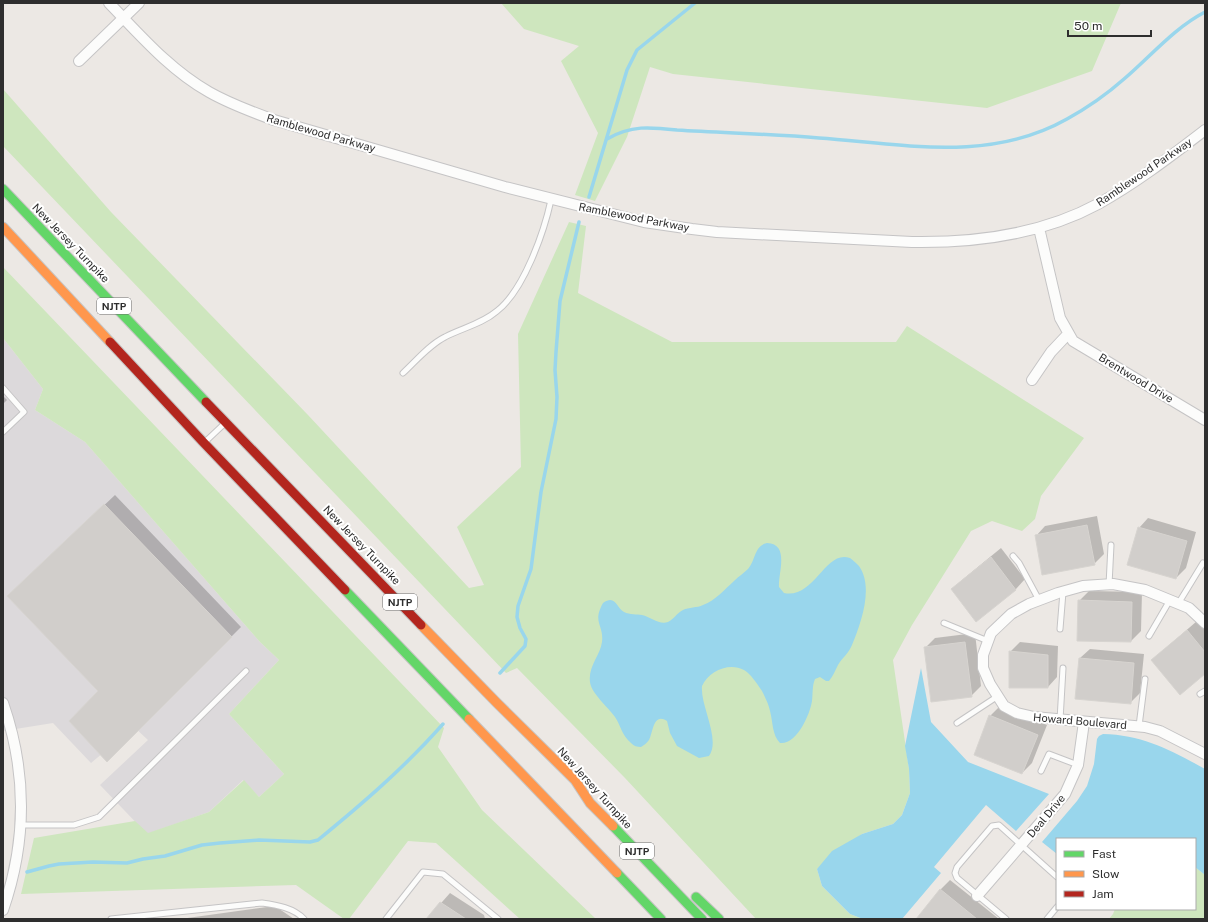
<svg xmlns="http://www.w3.org/2000/svg" width="1208" height="922" viewBox="0 0 1208 922" font-family="'Public Sans',sans-serif">
	<style>
		.industrial { fill: #dcd9db }
		.green { fill: #cee6be }
		.water { fill: #99d6ec }
		.shadow { fill: #0003 }
		.lines { fill: none; stroke-linecap: round; stroke-linejoin: round }
		.stream { stroke: #99d6ec; stroke-width: 3.5 }
		.building { fill: #d1cecb; stroke: #d7d4d0 }
		.lane-casing { stroke: #c5c4c5; stroke-width: 7 }
		.street-casing { stroke: #c5c4c5; stroke-width: 12 }
		.fast-casing { stroke: #c6c5c4; stroke-width: 11 }
		.slow-casing { stroke: #c6c5c4; stroke-width: 11 }
		.jam-casing { stroke: #c6c5c4; stroke-width: 11 }
		.lane { stroke: #fcfcfb; stroke-width: 5 }
		.street { stroke: #fcfcfb; stroke-width: 10 }
		.fast { stroke: #63d668; stroke-width: 9 }
		.slow { stroke: #ff974d; stroke-width: 9 }
		.jam { stroke: #b3261e; stroke-width: 9 }
		.labels { text-anchor: middle; stroke-width: 4; stroke-linejoin: round; paint-order: stroke }
		.shield { fill: #fff; stroke: #6d6d6d; stroke-width: 1 }
		.shield-label { font-size: 10px; font-weight: bold; fill: #2e2e2e }
		.street-label { font-size: 11px; fill: #2e2e2e; stroke: #fff }
	</style>
	<rect width="100%" height="100%" fill="#ece8e4"/>
	<path class="industrial" d="M3 338 43 389 35 410 85 442 260 642 279 660 229 714 284 774 259 797 243 780 209 812 147 834 100 785 148 740 134 727 91 763 53 723 3 731Z"/>
	<path class="green" d="M501 3H1121L1092 71 987 108 673 74 650 67 627 137 595 201 575 195 598 133 561 61 579 46 524 29Z
		M3 89 111 212 308 415 469 588 484 585 457 527 521 467 518 334 569 222 586 226 578 293 672 342H896L907 326 1084 438 1041 496 1035 519 1022 531 992 521 971 531 912 625 893 660 909 769 910 793 902 815 893 824 862 834 817 869 822 886 850 914 863 919H756L625 778 517 668 506 673 3 146Z
		M3 267 444 728 438 747 482 810 596 919H520L436 843 408 841 349 919H344L296 885 21 894 34 838 135 821 148 833 209 812 244 780 259 797 284 774 229 714 279 660 260 642 85 442 35 410 43 389 3 338Z
		M1195 867 1205 875V919H1109L1113 914 1115 909H1195Z"/>
	<path class="water" d="M767 543C790 544 778 573 779 587L784 593C815 599 825 549 850 558 853 560 856 563 859 566 874 587 861 623 852 645 849 653 842 658 838 665 835 671 833 676 829 681H826L820 677 815 679C812 686 813 693 812 701 810 714 797 745 780 743 772 735 773 722 770 711 769 705 765 697 762 691 757 684 751 674 744 670 729 662 709 671 702 686 700 706 721 739 709 756L699 758 677 746 670 733 667 721C653 712 653 733 649 740 647 743 644 745 641 747 637 747 634 746 631 743 621 734 621 726 615 717 608 707 591 693 590 682 588 666 600 656 602 642 604 624 592 623 603 603 616 594 616 608 624 612 630 615 637 614 642 615 651 617 659 625 668 622 674 619 677 613 683 610 689 607 697 608 703 605 716 600 724 590 734 581 739 576 744 573 748 569 756 560 754 546 767 543Z
		M921 668 931 722 968 762 1049 794 1016 831 986 805 934 867 941 873 902 919H863L850 914 822 886 817 869 832 851 862 834 893 824 902 815 910 793 909 769 905 746Z
		M1103 734C1143 735 1171 750 1205 769V875L1195 867V839H1057V854L1042 842 1077 801 1087 786 1094 764 1097 739 1099 736Z"/>
	<path class="shadow" d="M3 396 7 400 3 404Z
		M115 495 241 627 107 761 100 691 18 587Z
		M1097 516 1104 554 1094 564 1036 536 1045 526Z
		M1148 518 1196 532 1186 568 1176 578 1139 528Z
		M1001 548 1025 579 1016 589 976 620 952 589 962 580Z
		M1089 591 1142 592 1141 631 1131 641 1079 601Z
		M1197 621 1205 630V673L1152 660Z
		M975 633 981 686 971 696 925 648 935 638Z
		M1020 642 1058 646 1057 677 1048 687 1010 652Z
		M1090 649 1144 654 1140 693 1130 703 1080 658Z
		M1000 706 1047 725 1032 763 1022 773 990 716Z
		M950 880 999 919H917L940 890Z
		M450 893 484 915 485 919H427Z
		M275 906 294 919H180Z"/>
	<g class="lines">
		<path class="stream" d="M607 139C631 125 650 127 677 130 724 133 772 134 819 138 903 144 989 163 1067 119 1087 108 1107 94 1124 79 1150 57 1174 28 1205 12
			M589 197 627 70 637 50 695 3
			M500 673 525 646 526 639 520 628 517 617 518 606 531 569 541 492 556 419 557 397 555 370 556 352 560 301 579 222
			M27 872 49 866 59 864 93 862 127 863 143 859 165 856 202 845 220 843 259 840 310 842 318 840C362 804 405 767 443 724"/>
	</g>
	<path class="building" d="M104 504 232 637 107 762 69 721 98 691 7 596Z
		M1087 525 1095 565 1042 575 1035 535Z
		M1138 527 1187 541 1176 579 1127 565Z
		M991 557 1016 590 976 622 951 589Z
		M1078 600 1132 602 1131 642 1077 641Z
		M1187 630 1205 652V674L1180 695 1151 660Z
		M965 642 972 697 931 702 924 647Z
		M1009 651 1048 655V688H1009Z
		M1079 658 1134 663 1131 704 1075 699Z
		M989 715 1038 735 1022 774 974 755Z
		M940 889 977 919H916Z
		M440 902 466 919H426Z"/>
	<g class="lines">
		<defs>
			<path id="lane" d="M403 373C416 361 429 345 445 337 462 328 482 324 497 311 524 290 544 232 551 200
				M3 388 24 412 3 432
				M206 441 223 425
				M1013 556 1019 563 1039 600
				M1109 585 1111 545
				M1178 604 1203 563
				M944 623 988 641
				M1060 629 1063 592
				M1149 636 1170 600
				M1200 694 1205 691
				M1060 720 1063 668
				M957 723 998 696
				M1139 726 1145 679
				M1041 771 1049 754 1078 765
				M21 825H74L99 817 246 671
				M111 919 262 903C277 905 294 908 304 919
				M386 919 423 872 443 874 498 919
				M1006 919 957 878 955 873 957 867 992 826 999 825 1057 877
				M1047 919 1057 907"/>
			<path id="street" d="M109 3C140 35 170 70 209 92 230 104 252 112 274 120L505 187 644 222 692 229 717 232 912 242C976 243 1041 235 1098 204 1136 183 1171 156 1205 130
				M79 61 139 3
				M1039 228 1060 318 1073 341 1205 420
				M1032 380 1051 352 1068 334
				M1205 623 1189 608 1145 590 1113 584 1083 586 1058 593 1029 604 1011 614 991 633 983 655V668L990 684 1004 706 1017 713 1034 717 1145 727 1160 731 1205 754
				M3 703C27 772 27 841 3 910
				M977 896 1065 794 1078 765 1084 722"/>
			<path id="fast" d="M3 189 206 402
				M345 590 469 719
				M613 826 702 919
				M617 873 661 919
				M696 897 719 919"/>
			<path id="slow" d="M3 227 110 342
				M421 625 497 703 575 780 590 803 613 826
				M469 719 617 873"/>
			<path id="jam" d="M110 342 204 443 345 590
				M206 402 421 625"/>
		</defs>
		<use href="#lane" class="lane-casing"/>
		<use href="#street" class="street-casing"/>
		<use href="#fast" class="fast-casing"/>
		<use href="#slow" class="slow-casing"/>
		<use href="#jam" class="jam-casing"/>
		<use href="#lane" class="lane"/>
		<use href="#street" class="street"/>
		<use href="#fast" class="fast"/>
		<use href="#slow" class="slow"/>
		<use href="#jam" class="jam"/>
	</g>
	<g class="labels">
		<g class="shield">
			<rect x="97" y="298" width="34" height="16" rx="3"/>
			<rect x="383" y="594" width="34" height="16" rx="3"/>
			<rect x="620" y="843" width="34" height="16" rx="3"/>
		</g>
		<g class="shield-label">
			<text x="114" y="310">NJTP</text>
			<text x="400" y="606">NJTP</text>
			<text x="637" y="855">NJTP</text>
		</g>
		<g class="street-label">
			<text transform="translate(321 133) rotate(16)" y="4">Ramblewood Parkway</text>
			<text transform="translate(1144 172) rotate(-34)" y="4">Ramblewood Parkway</text>
			<text transform="translate(634 217) rotate(11)" y="4">Ramblewood Parkway</text>
			<text transform="translate(71 243) rotate(46)" y="4">New Jersey Turnpike</text>
			<text transform="translate(1136 378) rotate(31)" y="4">Brentwood Drive</text>
			<text transform="translate(362 545) rotate(46)" y="4">New Jersey Turnpike</text>
			<text transform="translate(1080 721) rotate(5)" y="4">Howard Boulevard</text>
			<text transform="translate(595 788) rotate(48)" y="4">New Jersey Turnpike</text>
			<text transform="translate(1046 816) rotate(-50)" y="4">Deal Drive</text>
		</g>
	</g>
	<rect width="1208" height="922" fill="none" stroke="#2e2e2e" stroke-width="8"/>
	<rect x="1056" y="838" width="140" height="72" fill="#ffffff" stroke="#ababab"/>
	<rect x="1064" y="851" width="20" height="6" fill="#63d668" stroke="#ababab"/>
	<text x="1092" y="858" font-size="12" fill="#2e2e2e">Fast</text>
	<rect x="1064" y="871" width="20" height="6" fill="#ff974d" stroke="#ababab"/>
	<text x="1092" y="878" font-size="12" fill="#2e2e2e">Slow</text>
	<rect x="1064" y="891" width="20" height="6" fill="#b3261e" stroke="#ababab"/>
	<text x="1092" y="898" font-size="12" fill="#2e2e2e">Jam</text>
	<path d="M1068 30v6h83v-6" fill="none" stroke="#2e2e2e" stroke-width="2"/>
	<text x="1074" y="30" font-size="12" fill="#2e2e2e" stroke="#ffffff" stroke-width="3" paint-order="stroke">50 m</text>
</svg>
